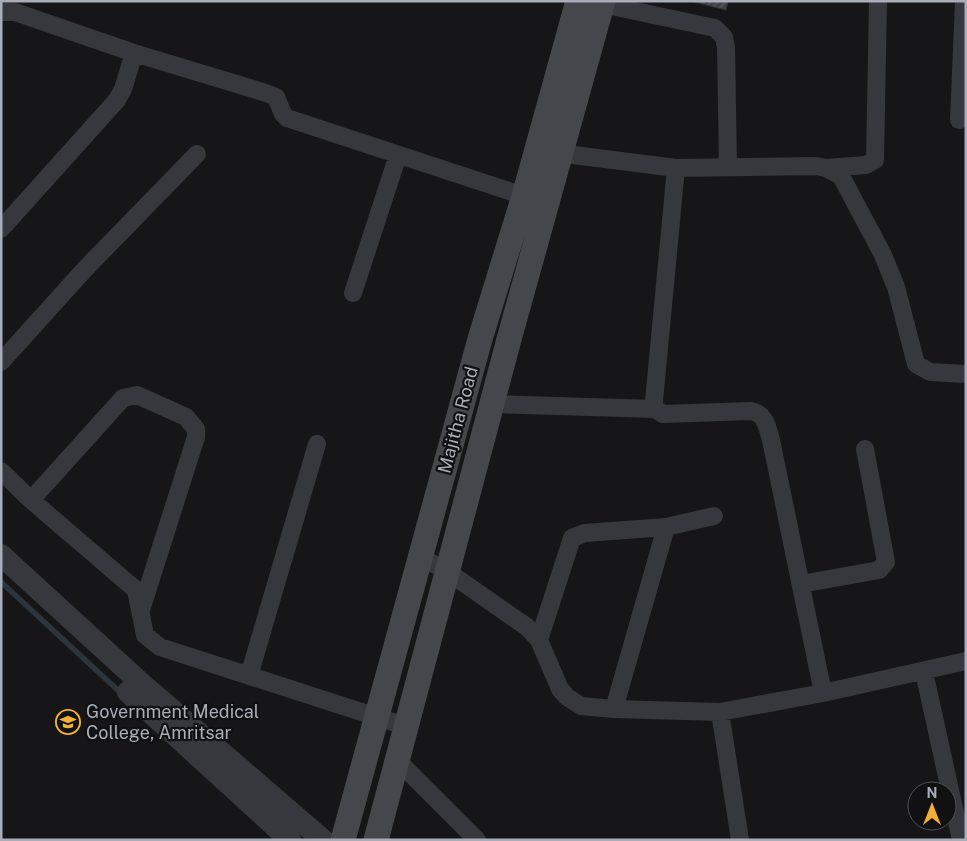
<svg xmlns="http://www.w3.org/2000/svg" width="967" height="841" viewBox="0 0 967 841" font-family="'Public Sans',sans-serif">
	<style>
		.lines { fill: none; stroke-linecap: round; stroke-linejoin: round }
		.stream { stroke: #2c353c; stroke-width: 5.5 }
		.building { fill: url(#building-hatch); stroke: #303034 }
		.minor { stroke: #37383d; stroke-width: 18 }
		.tertiary { stroke: #37383d; stroke-width: 22 }
		.secondary { stroke: #45474d; stroke-width: 25 }
		.labels { text-anchor: middle; stroke-width: 4.5; stroke-linejoin: round; paint-order: stroke }
		.street-label { font-size: 18px; fill: #a8adb8; stroke: #111113 }
		.poi-label { font-size: 18px; fill: #a8adb8; stroke: #111113; text-anchor: start }
	</style>
	<defs>
		<pattern id="building-hatch" width="6" height="6" patternUnits="userSpaceOnUse" patternTransform="scale(1.25)"><rect width="6" height="6" fill="#404145"/><path d="M-1 1l2-2M0 6l6-6M5 7l2-2" fill="none" stroke="#595a5e"/></pattern>
	</defs>
	<rect width="100%" height="100%" fill="#161618"/>
	<g class="lines">
		<path class="stream" d="M1 582 122 694"/>
	</g>
	<path class="building" d="M690 1H728L726 10Z"/>
	<g class="lines">
		<path class="minor" d="M602 4 715 28 724 37 726 47 728 167
			M1 12H15L134 53 266 93 276 97 283 114 287 118 524 196
			M959 120 964 1
			M550 152 676 168 816 166 826 168 841 176 883 255 896 287 916 364 930 372 966 374
			M676 168 654 401 655 409 663 414 751 411C766 414 767 427 771 440L823 693
			M826 168 866 165 875 160 878 1
			M1 229 117 100 123 89 134 53
			M353 293 398 155
			M1 362 85 269 197 154
			M492 404 655 409
			M1 471 31 500 136 590 145 635 160 647 405 726
			M31 500 123 398 137 395 186 417 196 429V437L141 610
			M421 557 448 572 527 627 539 640 560 689 567 697 581 706 614 709 720 712 823 693 966 661
			M801 584 879 570 886 562 865 449
			M539 640 572 538 585 533 666 527 714 516
			M924 672 961 840
			M249 676 317 444
			M614 709 666 527
			M720 712 740 840
			M397 760 477 840"/>
		<path class="tertiary" d="M1 555 142 684 323 840
			M128 692 290 840"/>
		<path class="secondary" d="M343 840 480 339 524 196 578 1
			M376 840 508 343 603 1"/>
	</g>
	<defs>
		<symbol id="university-ring" viewBox="-11 -11 22 22"><circle r="9.5" fill="#111113" stroke="#f2b134" stroke-width="1.5"/><path d="M0-5L7-2L0 1L-7-2ZM-4 1L0 2.5L4 1V4Q0 6-4 4Z" fill="#f2b134"/></symbol>
	</defs>
	<g fill-rule="evenodd">
		<use href="#university-ring" x="54" y="708" width="28" height="28"/>
	</g>
	<g class="labels">
		<g class="street-label">
			<text transform="translate(458 420) rotate(-75)" y="6">Majitha Road</text>
		</g>
		<g class="poi-label">
			<text x="86" y="718">Government Medical<tspan x="86" dy="21">College, Amritsar</tspan></text>
		</g>
	</g>
	<rect width="967" height="841" fill="none" stroke="#a8adb8" stroke-width="5"/>
	<g transform="translate(932 806)"><circle r="24" fill="#111113" stroke="#4d4f55"/>
	<path d="M0-4L9 19L0 12L-9 19Z" fill="#f2b134"/>
	<text y="-8" font-size="14" font-weight="bold" text-anchor="middle" fill="#a8adb8">N</text>
	</g>
</svg>
